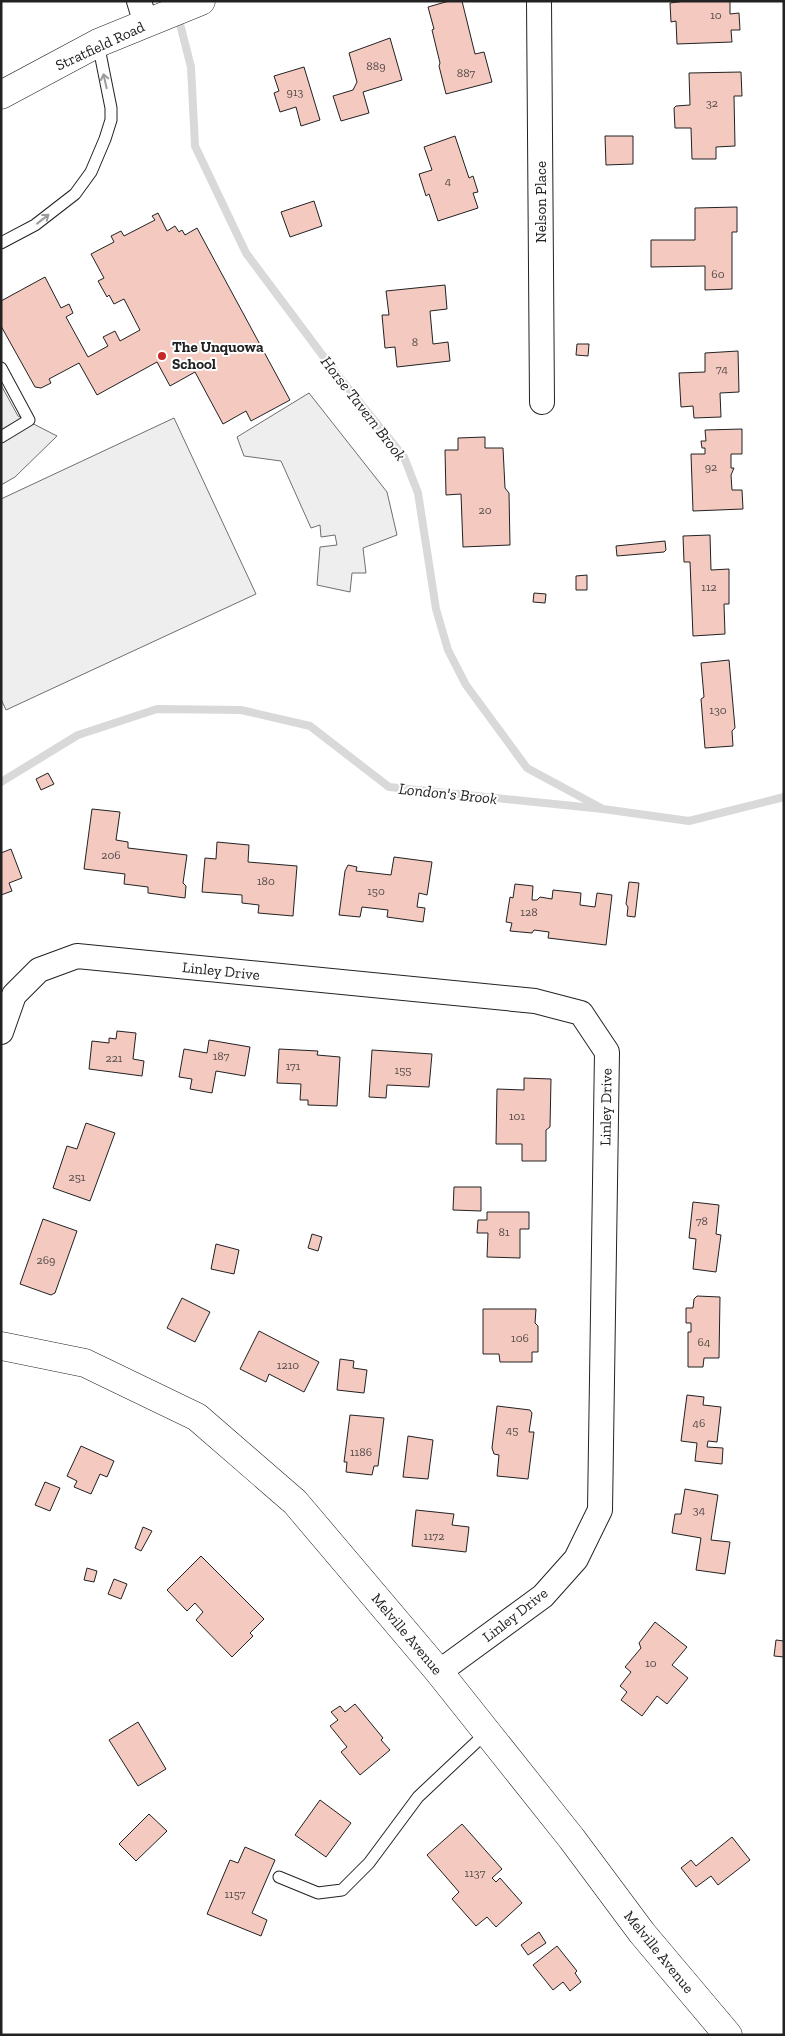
<svg xmlns="http://www.w3.org/2000/svg" width="785" height="2036" viewBox="0 0 785 2036" font-family="'Zilla Slab',serif">
	<style>
		.green { fill: #eee; stroke: #6f6f6f }
		.parking { fill: #ededed; stroke: #6f6f6f }
		.lines { fill: none; stroke-linecap: round; stroke-linejoin: round }
		.stream { stroke: #d9d9d9; stroke-width: 8 }
		.building { fill: #f3c9c0; stroke: #222 }
		.service-casing { stroke: #222; stroke-width: 13 }
		.minor-casing { stroke: #222; stroke-width: 26 }
		.tertiary-casing { stroke: #222; stroke-width: 29 }
		.secondary-casing { stroke: #222; stroke-width: 29 }
		.service { stroke: #fff; stroke-width: 11 }
		.minor { stroke: #fff; stroke-width: 24 }
		.tertiary { stroke: #fff; stroke-width: 28 }
		.secondary { stroke: #fff; stroke-width: 28 }
		.oneway { stroke: #9c9c9c }
		.poi-dot { fill: #c62828; stroke: #fff; stroke-width: 2 }
		.labels { text-anchor: middle; stroke-width: 4; stroke-linejoin: round; paint-order: stroke }
		.number-label { font-size: 12px; fill: #564c4a }
		.street-label { font-size: 15px; fill: #222; stroke: #fff }
		.poi-label { font-size: 15px; font-weight: bold; fill: #222; stroke: #fff; text-anchor: start }
		.water-label { font-size: 16px; font-style: italic; fill: #222; stroke: #fff }
	</style>
	<rect width="100%" height="100%" fill="#fff"/>
	<path class="green" d="M309 393 387 492 397 535 363 548 366 573H352L350 592 317 585 320 547 337 545 335 535 321 537 320 525 311 528 281 461 244 456 237 437Z
		M174 418 256 594 6 710 1 699V499Z"/>
	<path class="parking" d="M1 385 18 416 57 436 15 477 1 485Z"/>
	<g class="lines">
		<path class="stream" d="M178 16 191 67 195 146 246 253 335 372 404 457 418 493 436 609 448 650 466 685 527 768 603 809
			M1 782 78 735 157 709 241 710 310 726 389 787 603 809 689 821 784 797"/>
	</g>
	<path class="building" d="M449 1H462L475 54 484 52 492 82 446 94 439 66 440 63 432 30 434 29 428 7Z
		M685 1H730V14L739 13 740 30H731L732 42 677 44 676 21 671 22 670 3Z
		M390 38 402 80 363 92 369 113 341 121 333 96 353 90 357 82 349 53Z
		M304 67 320 120 301 126 296 107 280 112 274 93 279 91 274 76Z
		M741 72 742 96H734L735 146 716 147V159H692L691 128H675L674 108 676 106 690 105 689 73Z
		M455 136 469 178 473 176 478 192 473 193 478 208 438 221 429 194 426 196 419 174 432 170 424 147Z
		M605 136H633V164L606 165Z
		M314 201 322 226 290 237 281 212Z
		M737 207V232H732V289L705 290V266L651 267V240H695V208Z
		M158 213 167 231 175 226 179 232 182 230 185 235 197 228 290 400 251 421 246 411 223 424 195 372 170 386 157 362 97 395 79 363 49 379 51 383 41 388 35 387 1 326V301L45 277 61 308 69 304 73 313 66 317 88 357 108 346 103 337 115 331 120 341 140 330 124 299 114 304 109 295 107 297 98 281 104 278 91 254 114 242 111 236 121 231 124 236 155 220 152 216Z
		M445 285 447 309 430 311 433 344 448 342 450 361 397 367 395 347 385 348 382 315H389L386 291Z
		M577 344H589L588 356 576 355Z
		M738 351 739 392 720 393 721 417 694 418 693 406 681 407 679 373 705 372V353Z
		M742 429V454H731V468H734L731 475 732 490H742L743 509 693 511 691 454H705V448H702L701 441H706L705 430Z
		M485 437V448H503L505 488 509 493 510 545 463 547 461 494 446 495 445 450H458V438Z
		M710 535 711 570 729 569V604H724L725 634 693 636 690 562H684L683 536Z
		M665 541 666 550 664 552 617 556 616 546Z
		M587 575V590H576V576Z
		M534 593 546 594 545 603 533 602Z
		M729 660 735 728 732 731 733 746 705 748 701 699 704 697 701 663Z
		M48 773 54 784 41 790 36 779Z
		M92 809 120 812 116 840 128 842V848L187 855 183 883 186 886 185 898 148 893V887L124 884 125 874 84 869Z
		M217 842 249 845 248 862 297 866 293 916 258 913 259 905 242 903V895L202 892 205 858 216 859Z
		M11 849 22 878 9 883 12 891 1 895V853Z
		M394 857 432 862 427 895 419 893 417 907 425 908 423 922 387 917 388 910 362 907 360 917 339 915 345 871 348 865 357 867 356 871 391 875Z
		M629 882 639 883 635 917 627 916 628 907 626 904Z
		M515 884 533 886 532 900H537L540 897 552 899 553 890 581 893 580 905 595 907 597 893 612 895 606 945 548 938 549 932 534 930 532 933 510 931 512 923 506 922 510 897 513 898Z
		M117 1031 136 1033 133 1059 144 1061 142 1076 89 1069 92 1041 109 1043V1038L116 1039Z
		M209 1040 250 1047 245 1076 216 1071 212 1093 190 1089 192 1079 179 1077 184 1049 207 1053Z
		M279 1049 318 1051 317 1055 340 1057 337 1106 308 1105V1100H300L301 1084 277 1083Z
		M372 1050 432 1054 429 1087 387 1085 386 1098 369 1097Z
		M524 1078 551 1079 550 1127 546 1130V1161H522V1144H496L497 1089 524 1090Z
		M86 1123 115 1133 90 1201 53 1188 67 1146 77 1149Z
		M454 1187H481V1211L453 1210Z
		M693 1202 719 1205 716 1234 721 1235 716 1272 693 1269 696 1239 689 1238Z
		M487 1212H529V1229H520V1258L487 1257 488 1233H477L478 1220H487Z
		M43 1219 77 1231 55 1293 51 1295 20 1284Z
		M312 1234 322 1237 318 1251 308 1248Z
		M216 1244 239 1250 234 1274 211 1269Z
		M697 1296 720 1297 719 1358H704L703 1367H688V1332H691V1323H686V1308H693L694 1299Z
		M182 1298 210 1312 195 1342 167 1328Z
		M483 1309H536L535 1323 538 1326V1352H532V1362H500L499 1354H483Z
		M259 1331 319 1362 304 1392 269 1374 266 1382 240 1369Z
		M340 1359 354 1361 353 1368 367 1370 364 1393 337 1390Z
		M687 1395 704 1397 703 1405 721 1407 717 1442 708 1441 707 1447 723 1448 722 1464 695 1461 697 1443 681 1441Z
		M497 1406 530 1410 532 1413 529 1432H534L528 1479 497 1476 499 1455 494 1454 492 1448Z
		M350 1415 384 1418 378 1466H374L372 1475 346 1472 347 1462H344Z
		M408 1436 433 1440 428 1479 403 1477Z
		M81 1446 114 1461 107 1477 100 1474 91 1494 74 1487 77 1481 67 1476Z
		M45 1482 60 1488 50 1511 35 1505Z
		M685 1489 718 1495 711 1540 730 1542 725 1574 696 1570 701 1538 672 1533 675 1514H681Z
		M416 1510 454 1514 452 1525 469 1527 466 1552 412 1546Z
		M143 1527 152 1531 141 1551 135 1548Z
		M201 1556 264 1619 250 1633 253 1636 232 1657 196 1620 203 1612 195 1603 187 1611 167 1590Z
		M87 1568 97 1571 94 1582 84 1580Z
		M114 1579 127 1584 121 1599 108 1594Z
		M655 1622 687 1647 672 1665 688 1678 667 1704 657 1696 642 1716 621 1700 627 1692 620 1686 631 1672 625 1667 641 1648 639 1643Z
		M776 1640 784 1641V1657L774 1656Z
		M355 1704 383 1738 381 1740 390 1750 360 1775 341 1752 347 1747 330 1726 338 1720 331 1712 340 1706 345 1712Z
		M138 1722 166 1769 138 1786 109 1740Z
		M320 1800 351 1823 326 1857 295 1835Z
		M149 1814 167 1831 136 1861 119 1844Z
		M462 1824 502 1869 492 1878 496 1882 500 1878 522 1903 496 1927 487 1917 476 1926 452 1899 459 1892 427 1855Z
		M732 1837 750 1860 718 1885 711 1876 696 1887 681 1868 691 1860 696 1866Z
		M245 1847 275 1860 252 1913 267 1920 261 1936 207 1914 230 1860 238 1863Z
		M539 1932 546 1943 528 1955 521 1945Z
		M557 1946 577 1971 575 1973 581 1982 570 1991 563 1982 553 1990 533 1965Z"/>
	<g class="lines">
		<defs>
			<path id="service" d="M1 243 35 225 75 194 91 172 105 139 111 120V108L98 43
				M1 368 29 420 1 437
				M279 1877 318 1893 342 1890 369 1863 418 1797 487 1732"/>
			<path id="minor" d="M139 1 146 24
				M539 1 542 402
				M1 1032 14 995 39 970 77 956 535 1001 581 1013 607 1052 600 1510 576 1559 543 1596 439 1672"/>
			<path id="tertiary" d="M1 1346 85 1363 197 1417 295 1502 439 1672 572 1839 642 1933 728 2035"/>
			<path id="secondary" d="M1 95 98 43 201 1"/>
		</defs>
		<use href="#service" class="service-casing"/>
		<use href="#minor" class="minor-casing"/>
		<use href="#tertiary" class="tertiary-casing"/>
		<use href="#secondary" class="secondary-casing"/>
		<use href="#service" class="service"/>
		<use href="#minor" class="minor"/>
		<use href="#tertiary" class="tertiary"/>
		<use href="#secondary" class="secondary"/>
	</g>
	<defs><path id="oneway-shaft" d="M-6 0H5M1.5-3L5.5 0L1.5 3" fill="none" stroke-width="1.6" stroke-linecap="round" stroke-linejoin="round" transform="scale(1.25)"/></defs>
	<g class="oneway">
		<use href="#oneway-shaft" transform="translate(105 81) rotate(-103)"/>
		<use href="#oneway-shaft" transform="translate(43 219) rotate(-38)"/>
	</g>
	<circle class="poi-dot" cx="162" cy="356" r="5"/>
	<g class="labels">
		<g class="number-label">
			<text x="716" y="19">10</text>
			<text x="376" y="70">889</text>
			<text x="466" y="77">887</text>
			<text x="295" y="96">913</text>
			<text x="712" y="107">32</text>
			<text x="448" y="185">4</text>
			<text x="718" y="278">60</text>
			<text x="415" y="346">8</text>
			<text x="722" y="373">74</text>
			<text x="711" y="471">92</text>
			<text x="485" y="514">20</text>
			<text x="709" y="591">112</text>
			<text x="718" y="714">130</text>
			<text x="111" y="859">206</text>
			<text x="266" y="885">180</text>
			<text x="376" y="895">150</text>
			<text x="529" y="916">128</text>
			<text x="221" y="1060">187</text>
			<text x="114" y="1062">221</text>
			<text x="293" y="1070">171</text>
			<text x="403" y="1074">155</text>
			<text x="517" y="1120">101</text>
			<text x="77" y="1181">251</text>
			<text x="702" y="1225">78</text>
			<text x="504" y="1236">81</text>
			<text x="46" y="1264">269</text>
			<text x="520" y="1342">106</text>
			<text x="704" y="1346">64</text>
			<text x="288" y="1369">1210</text>
			<text x="699" y="1427">46</text>
			<text x="512" y="1434">45</text>
			<text x="361" y="1456">1186</text>
			<text x="699" y="1514">34</text>
			<text x="434" y="1540">1172</text>
			<text x="651" y="1667">10</text>
			<text x="475" y="1877">1137</text>
			<text x="235" y="1898">1157</text>
		</g>
		<g class="street-label">
			<text transform="translate(100 46) rotate(-25)" y="5">Stratfield Road</text>
			<text transform="translate(541 202) rotate(-90)" y="5">Nelson Place</text>
			<text transform="translate(221 971) rotate(6)" y="5">Linley Drive</text>
			<text transform="translate(606 1107) rotate(-89)" y="5">Linley Drive</text>
			<text transform="translate(515 1615) rotate(-38)" y="5">Linley Drive</text>
			<text transform="translate(407 1634) rotate(50)" y="5">Melville Avenue</text>
			<text transform="translate(659 1952) rotate(51)" y="5">Melville Avenue</text>
		</g>
		<g class="poi-label">
			<text x="172" y="352">The Unquowa<tspan x="172" dy="17">School</tspan></text>
		</g>
		<g class="water-label">
			<text transform="translate(364 408) rotate(52)" y="6">Horse Tavern Brook</text>
			<text transform="translate(448 793) rotate(6)" y="6">London's Brook</text>
		</g>
	</g>
	<rect width="785" height="2036" fill="none" stroke="#222222" stroke-width="5"/>
</svg>
